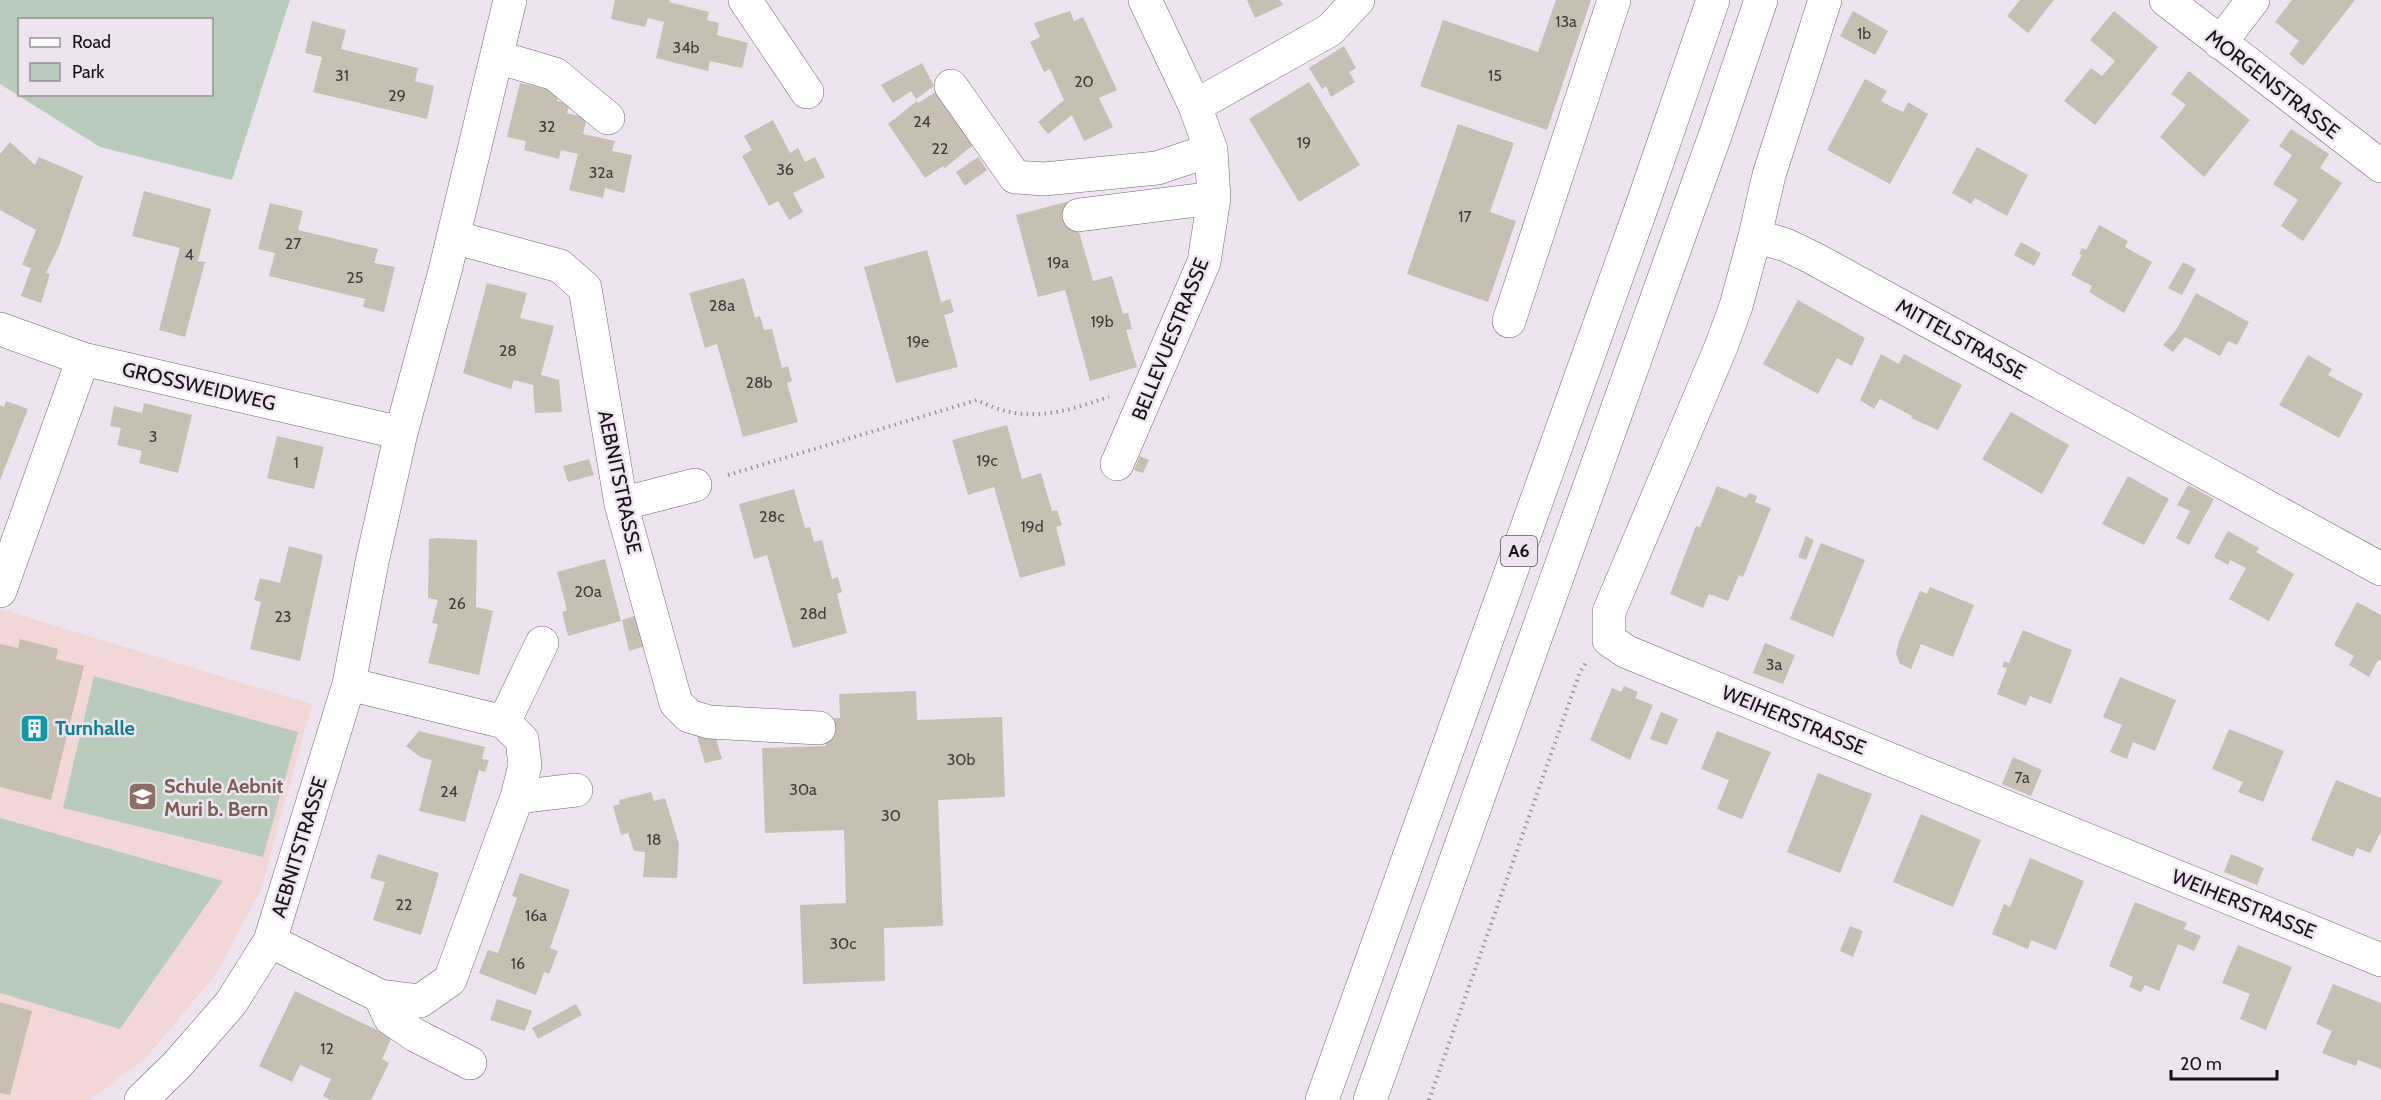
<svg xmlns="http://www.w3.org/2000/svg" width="2381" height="1100" viewBox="0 0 2381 1100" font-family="Cabin,sans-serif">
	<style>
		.education { fill: #f2d7d6 }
		.green { fill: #b9ccbc; fill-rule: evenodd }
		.building { fill: #c6bfb2 }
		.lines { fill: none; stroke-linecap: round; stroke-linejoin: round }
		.minor-casing { stroke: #6e6570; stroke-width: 34 }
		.highway-casing { stroke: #6e6570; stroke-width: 34 }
		.path { stroke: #99929a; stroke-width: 4; stroke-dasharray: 1.5 4.5; stroke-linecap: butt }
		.minor { stroke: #fff; stroke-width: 33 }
		.highway { stroke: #fff; stroke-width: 33 }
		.labels { text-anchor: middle; stroke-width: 5; stroke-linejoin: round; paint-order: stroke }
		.number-label { font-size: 16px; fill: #413c3c }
		.shield { fill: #eee4f0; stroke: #565057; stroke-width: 1.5 }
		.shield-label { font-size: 18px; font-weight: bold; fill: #151115 }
		.street-label { font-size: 20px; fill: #151115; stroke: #eee4f0 }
		.culture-label { font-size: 20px; font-weight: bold; fill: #0d838f; stroke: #eee4f0; text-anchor: start }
		.education-label { font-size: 20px; font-weight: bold; fill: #785e54; stroke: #eee4f0; text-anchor: start }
	</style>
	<rect width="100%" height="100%" fill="#eee4f0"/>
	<path class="education" d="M0 609 312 704 261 889 216 974 146 1058 90 1100H0Z"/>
	<path class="green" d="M0 0H290L232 180 100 147 0 84ZM20 20H212V94H20Z
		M94 676 298 732 263 857 63 808Z
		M0 818 223 881 120 1029 0 993Z"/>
	<path class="building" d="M615 0H670L669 2 709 12 707 20 719 23 717 35 748 43 742 68 710 61 708 71 656 58 664 22 648 18 645 27 611 19Z
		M1247 0H1280L1283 5 1255 18Z
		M1556 0H1591L1547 130 1420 86 1443 20 1538 52Z
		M2020 0H2054L2028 33 2007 16Z
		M2292 0H2355L2303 66 2289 54 2299 41 2275 22Z
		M1070 11 1074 21 1083 17 1117 90 1099 98 1113 127 1084 141 1072 115 1048 134 1038 122 1064 100 1050 69 1044 72 1030 42 1040 37 1034 23Z
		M1853 11 1888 31 1875 55 1840 36Z
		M2114 11 2158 47 2095 125 2064 101 2091 68 2102 76 2115 61 2090 40Z
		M312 21 346 30 341 49 418 68 415 81 434 86 427 119 313 92 322 57 305 53Z
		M1344 46 1356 68 1349 72 1355 82 1331 97 1326 86 1322 89 1309 68Z
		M922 63 934 86 916 99 911 91 893 103 881 85Z
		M2189 71 2250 120 2204 177 2160 137 2186 105 2171 94Z
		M1865 79 1887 91 1881 101 1892 107 1903 112 1908 102 1928 114 1890 184 1827 150Z
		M1309 82 1360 165 1299 202 1249 119Z
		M520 83 559 92 557 101 570 104 567 113 587 118 583 134 615 141 612 151 632 155 624 193 605 188 603 198 569 190 578 154 561 150 559 159 524 150 526 141 507 137Z
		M937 91 973 145 945 168 943 166 925 178 888 124 917 101 918 103Z
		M773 120 790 153 798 148 805 162 815 157 825 177 793 193 803 212 789 220 778 201 769 206 742 156 752 150 744 136Z
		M1458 124 1514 143 1490 212 1516 221 1488 302 1407 274Z
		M2291 129 2329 154 2320 168 2342 183 2303 241 2281 226 2298 200 2273 184 2292 155 2279 146Z
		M10 142 35 165 39 157 83 176 59 246 46 273 50 274 41 303 21 296 31 268 22 265 36 230 0 210V154Z
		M1977 147 2028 175 2007 216 1975 198 1971 204 1952 193Z
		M978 157 987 170 965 186 956 172Z
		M144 191 211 209 198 261 205 262 185 337 159 330 180 248 132 236Z
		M1070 201 1093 281 1112 276 1123 314 1128 313 1132 329 1126 330 1137 367 1090 381 1065 290 1038 297 1016 215Z
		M270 203 303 211 298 230 378 249 374 263 395 267 384 312 363 307 365 299 269 276 275 253 258 249Z
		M2099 225 2128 241 2125 247 2152 262 2124 313 2089 292 2092 286 2071 275 2082 255 2079 254 2082 248 2086 250Z
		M2021 242 2041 253 2034 266 2014 255Z
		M927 250 941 302 950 299 954 312 944 315 958 367 896 383 864 267Z
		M2183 262 2196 269 2182 295 2168 288Z
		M744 278 755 318 760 316 764 330 772 329 782 368 788 366 792 381 787 383 798 422 743 437 717 344 705 348 689 293Z
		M487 283 527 293 520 318 554 326 541 375 559 380 562 412 535 413 533 385 514 380 511 389 463 373Z
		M2196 293 2249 322 2237 345 2228 341 2220 356 2185 337 2173 352 2163 345 2176 330Z
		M1798 300 1865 338 1852 366 1837 358 1818 394 1763 364Z
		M1881 354 1899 364 1904 354 1962 385 1938 430 1911 418 1912 416 1880 399 1874 409 1860 400Z
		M2308 355 2332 369 2328 375 2363 394 2339 438 2279 405Z
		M6 401 28 409 0 480V405L4 407Z
		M144 403 192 415 178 473 139 463 142 451 117 445 121 428 110 426 114 406 142 413Z
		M2011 412 2069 445 2042 494 1982 459Z
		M1007 425 1022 479 1041 473 1052 511 1057 510 1062 525 1056 527 1066 565 1020 578 994 487 968 495 952 440Z
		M277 436 324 447 314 489 267 478Z
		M1140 456 1149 460 1143 473 1134 470Z
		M589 459 594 475 568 482 563 466Z
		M2128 476 2169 499 2144 545 2102 524Z
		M2188 485 2214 499 2189 545 2176 538 2190 511 2177 505Z
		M1717 486 1746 498 1749 493 1757 496 1755 502 1771 508 1743 577 1739 575 1728 601 1709 594 1703 608 1670 594 1696 526 1700 527Z
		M794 489 805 528 810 527 814 542 822 540 832 579 838 577 842 592 837 594 847 633 793 648 767 555 754 559 739 504Z
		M2228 531 2259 548 2256 552 2294 574 2269 621 2229 599 2246 568 2230 560 2228 565 2214 557Z
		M1806 536 1814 540 1806 560 1798 557Z
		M437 538 477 540 476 607 493 611 479 675 428 663 438 624 432 623 438 600 428 598 429 539Z
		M1821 543 1865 560 1833 637 1790 619Z
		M289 546 323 555 300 661 250 649 261 602 254 600 260 578 280 583Z
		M605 559 621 621 568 636 562 612 567 610 557 572Z
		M1930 587 1974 605 1953 657 1921 644 1911 669 1900 664 1896 654 1898 644 1920 591 1927 594Z
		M2357 602 2381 615V661L2378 660 2369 677 2349 665 2354 656 2334 645Z
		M637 615 646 646 629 651 622 620Z
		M2023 630 2072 650 2051 704 2030 696 2026 706 1997 694 2007 668 2002 667 2004 661 2009 663Z
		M20 639 58 649 56 659 84 666 51 800 0 787V644L18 648Z
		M1765 643 1795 655 1783 684 1753 673Z
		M2120 677 2176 700 2155 751 2133 742 2127 759 2110 752 2122 725 2103 717Z
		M1624 686 1638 692 1635 698 1653 705 1630 760 1590 740 1612 688 1621 692Z
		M916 691 917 720 1002 717 1005 797 938 800 943 926 884 928 885 981 803 984 800 905 846 903 844 830 765 833 762 748 826 746 825 719 840 718 839 694Z
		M1661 712 1678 719 1667 745 1650 739Z
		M713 728 722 759 705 763 696 733Z
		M2229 729 2284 751 2263 802 2238 792 2243 782 2212 769Z
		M419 731 485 747 482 759 489 760 485 772 479 770 465 822 419 811 432 760 420 757 406 746Z
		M1717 731 1771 752 1742 819 1717 809 1729 780 1701 769Z
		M2013 757 2042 770 2031 796 2002 784Z
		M1818 773 1872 794 1840 873 1787 852Z
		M2336 780 2381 798V832L2370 853 2357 848 2353 857 2311 840Z
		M651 792 654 801 665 798 679 844 677 878 643 877 645 852 634 851 628 833 621 835 613 806 620 804 619 800Z
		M1921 814 1981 840 1953 907 1893 882Z
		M378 854 439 873 421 935 373 920 385 882 370 878Z
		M2231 854 2264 868 2257 885 2224 872Z
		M2030 858 2084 881 2056 950 2031 940 2028 949 1992 934 2004 904 2010 907Z
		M520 873 570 890 550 948 558 951 549 974 544 972 536 995 479 973 488 950 498 953 517 898 512 896Z
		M2135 902 2187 923 2184 929 2201 936 2194 951 2178 944 2159 991 2145 985 2141 992 2129 987 2133 977 2109 966Z
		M1850 926 1863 931 1853 957 1840 951Z
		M2238 945 2292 967 2266 1030 2240 1019 2250 994 2222 983Z
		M2333 984 2381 1003V1069L2358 1060 2356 1066 2322 1053 2332 1031 2316 1024Z
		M295 991 392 1037 382 1059 389 1063 371 1100H330L323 1096 331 1079 300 1065 292 1082 259 1066Z
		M497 999 532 1011 525 1031 490 1020Z
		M0 1002 32 1011 10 1095 0 1093Z
		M576 1004 582 1015 538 1039 532 1028Z"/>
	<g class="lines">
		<defs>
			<path id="minor" d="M745 0 807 92
				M1825 0 1769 175 1755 236 1786 245 1813 258 2381 569
				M2166 0 2381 166
				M2220 43 2253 0
				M497 57 555 74 608 118
				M951 86 1015 177 1044 179 1157 168 1211 150
				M1195 106 1330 30 1358 0
				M1079 215 1214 198
				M1755 236 1736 306 1721 347 1609 612V640L1627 652 2381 960
				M453 237 560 266 585 288 621 504 676 703 689 716 709 722 819 728
				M1509 321 1614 0
				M0 329 83 359 401 433
				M1117 464 1204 262 1214 198 1211 150 1195 106 1145 0
				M621 504 695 485
				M0 591 83 359
				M504 722 542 643
				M517 797 576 790
				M270 941 380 996 420 1001 450 980 517 797 525 765 522 740 504 722 349 684
				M380 996 390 1018 415 1035 470 1063
				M141 1100 177 1065 231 1003 270 941 349 684 372 562 401 433 445 271 510 0"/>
			<path id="highway" d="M1322 1100 1642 206 1713 0
				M1370 1100 1716 133 1761 0"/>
		</defs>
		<use href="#minor" class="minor-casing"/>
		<use href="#highway" class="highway-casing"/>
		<path class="path" d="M728 475 977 400C1026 425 1060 413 1109 397
			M1429 1100 1580 672 1586 663"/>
		<use href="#minor" class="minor"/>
		<use href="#highway" class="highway"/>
	</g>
	<defs>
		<symbol id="building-square" viewBox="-11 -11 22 22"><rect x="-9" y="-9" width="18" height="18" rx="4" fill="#0f9aa8" stroke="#eee4f0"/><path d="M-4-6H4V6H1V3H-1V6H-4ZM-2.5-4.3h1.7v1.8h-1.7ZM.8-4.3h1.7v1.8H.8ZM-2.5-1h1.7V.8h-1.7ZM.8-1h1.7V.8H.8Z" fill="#fff"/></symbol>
		<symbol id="school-square" viewBox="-11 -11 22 22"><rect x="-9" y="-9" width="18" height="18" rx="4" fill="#8d6e63" stroke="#eee4f0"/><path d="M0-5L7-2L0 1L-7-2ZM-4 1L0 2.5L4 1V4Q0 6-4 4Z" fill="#fff"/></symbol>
	</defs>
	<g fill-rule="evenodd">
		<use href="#building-square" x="18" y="712" width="33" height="33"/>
		<use href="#school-square" x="126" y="780" width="33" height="33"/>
	</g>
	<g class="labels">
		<g class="number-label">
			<text x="1566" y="27">13a</text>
			<text x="1864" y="39">1b</text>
			<text x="686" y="53">34b</text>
			<text x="342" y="81">31</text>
			<text x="1495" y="81">15</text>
			<text x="1084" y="87">20</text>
			<text x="397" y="101">29</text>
			<text x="922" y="127">24</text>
			<text x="547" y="132">32</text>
			<text x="1304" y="148">19</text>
			<text x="940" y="154">22</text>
			<text x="785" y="175">36</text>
			<text x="601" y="178">32a</text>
			<text x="1465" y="222">17</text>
			<text x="293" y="249">27</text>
			<text x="189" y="260">4</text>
			<text x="1058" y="268">19a</text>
			<text x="355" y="283">25</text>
			<text x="722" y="311">28a</text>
			<text x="1102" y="327">19b</text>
			<text x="918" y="347">19e</text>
			<text x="508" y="356">28</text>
			<text x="759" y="388">28b</text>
			<text x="153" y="442">3</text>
			<text x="987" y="466">19c</text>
			<text x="296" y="468">1</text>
			<text x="772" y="522">28c</text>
			<text x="1032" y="532">19d</text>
			<text x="588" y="597">20a</text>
			<text x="457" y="609">26</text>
			<text x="813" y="619">28d</text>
			<text x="283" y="622">23</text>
			<text x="1774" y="670">3a</text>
			<text x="961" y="765">30b</text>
			<text x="2022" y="783">7a</text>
			<text x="803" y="795">30a</text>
			<text x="449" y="797">24</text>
			<text x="891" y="821">30</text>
			<text x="654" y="845">18</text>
			<text x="404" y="910">22</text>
			<text x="536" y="921">16a</text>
			<text x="843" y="949">30c</text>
			<text x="518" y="969">16</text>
			<text x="327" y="1054">12</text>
		</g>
		<rect class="shield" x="1501" y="536" width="36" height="30" rx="4.5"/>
		<g class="shield-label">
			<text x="1519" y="557">A6</text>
		</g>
		<g class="street-label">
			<text transform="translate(2273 84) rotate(38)" y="7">MORGENSTRASSE</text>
			<text transform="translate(1170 339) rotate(-68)" y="7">BELLEVUESTRASSE</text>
			<text transform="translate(1961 339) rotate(29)" y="7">MITTELSTRASSE</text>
			<text transform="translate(199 386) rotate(13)" y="7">GROSSWEIDWEG</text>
			<text transform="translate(620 482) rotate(78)" y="7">AEBNITSTRASSE</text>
			<text transform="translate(1794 720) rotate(22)" y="7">WEIHERSTRASSE</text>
			<text transform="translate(299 847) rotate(-73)" y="7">AEBNITSTRASSE</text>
			<text transform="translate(2244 904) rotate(22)" y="7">WEIHERSTRASSE</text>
		</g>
		<g class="culture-label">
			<text x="55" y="735">Turnhalle</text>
		</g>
		<g class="education-label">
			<text x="164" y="793">Schule Aebnit<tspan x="164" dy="23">Muri b. Bern</tspan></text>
		</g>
	</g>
	<rect x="18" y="18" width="195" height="78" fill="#eee4f0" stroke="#979098" stroke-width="1.5"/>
	<rect x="30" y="38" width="30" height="9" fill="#ffffff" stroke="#979098" stroke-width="1.5"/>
	<text x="72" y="48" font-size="18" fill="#151115">Road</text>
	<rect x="30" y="63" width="30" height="18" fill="#b9ccbc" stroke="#979098" stroke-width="1.5"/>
	<text x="72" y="78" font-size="18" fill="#151115">Park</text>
	<path d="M2171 1070v9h106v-9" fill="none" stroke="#151115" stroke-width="3"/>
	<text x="2180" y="1070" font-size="18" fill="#151115" stroke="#eee4f0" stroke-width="4.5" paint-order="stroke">20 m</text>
</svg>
